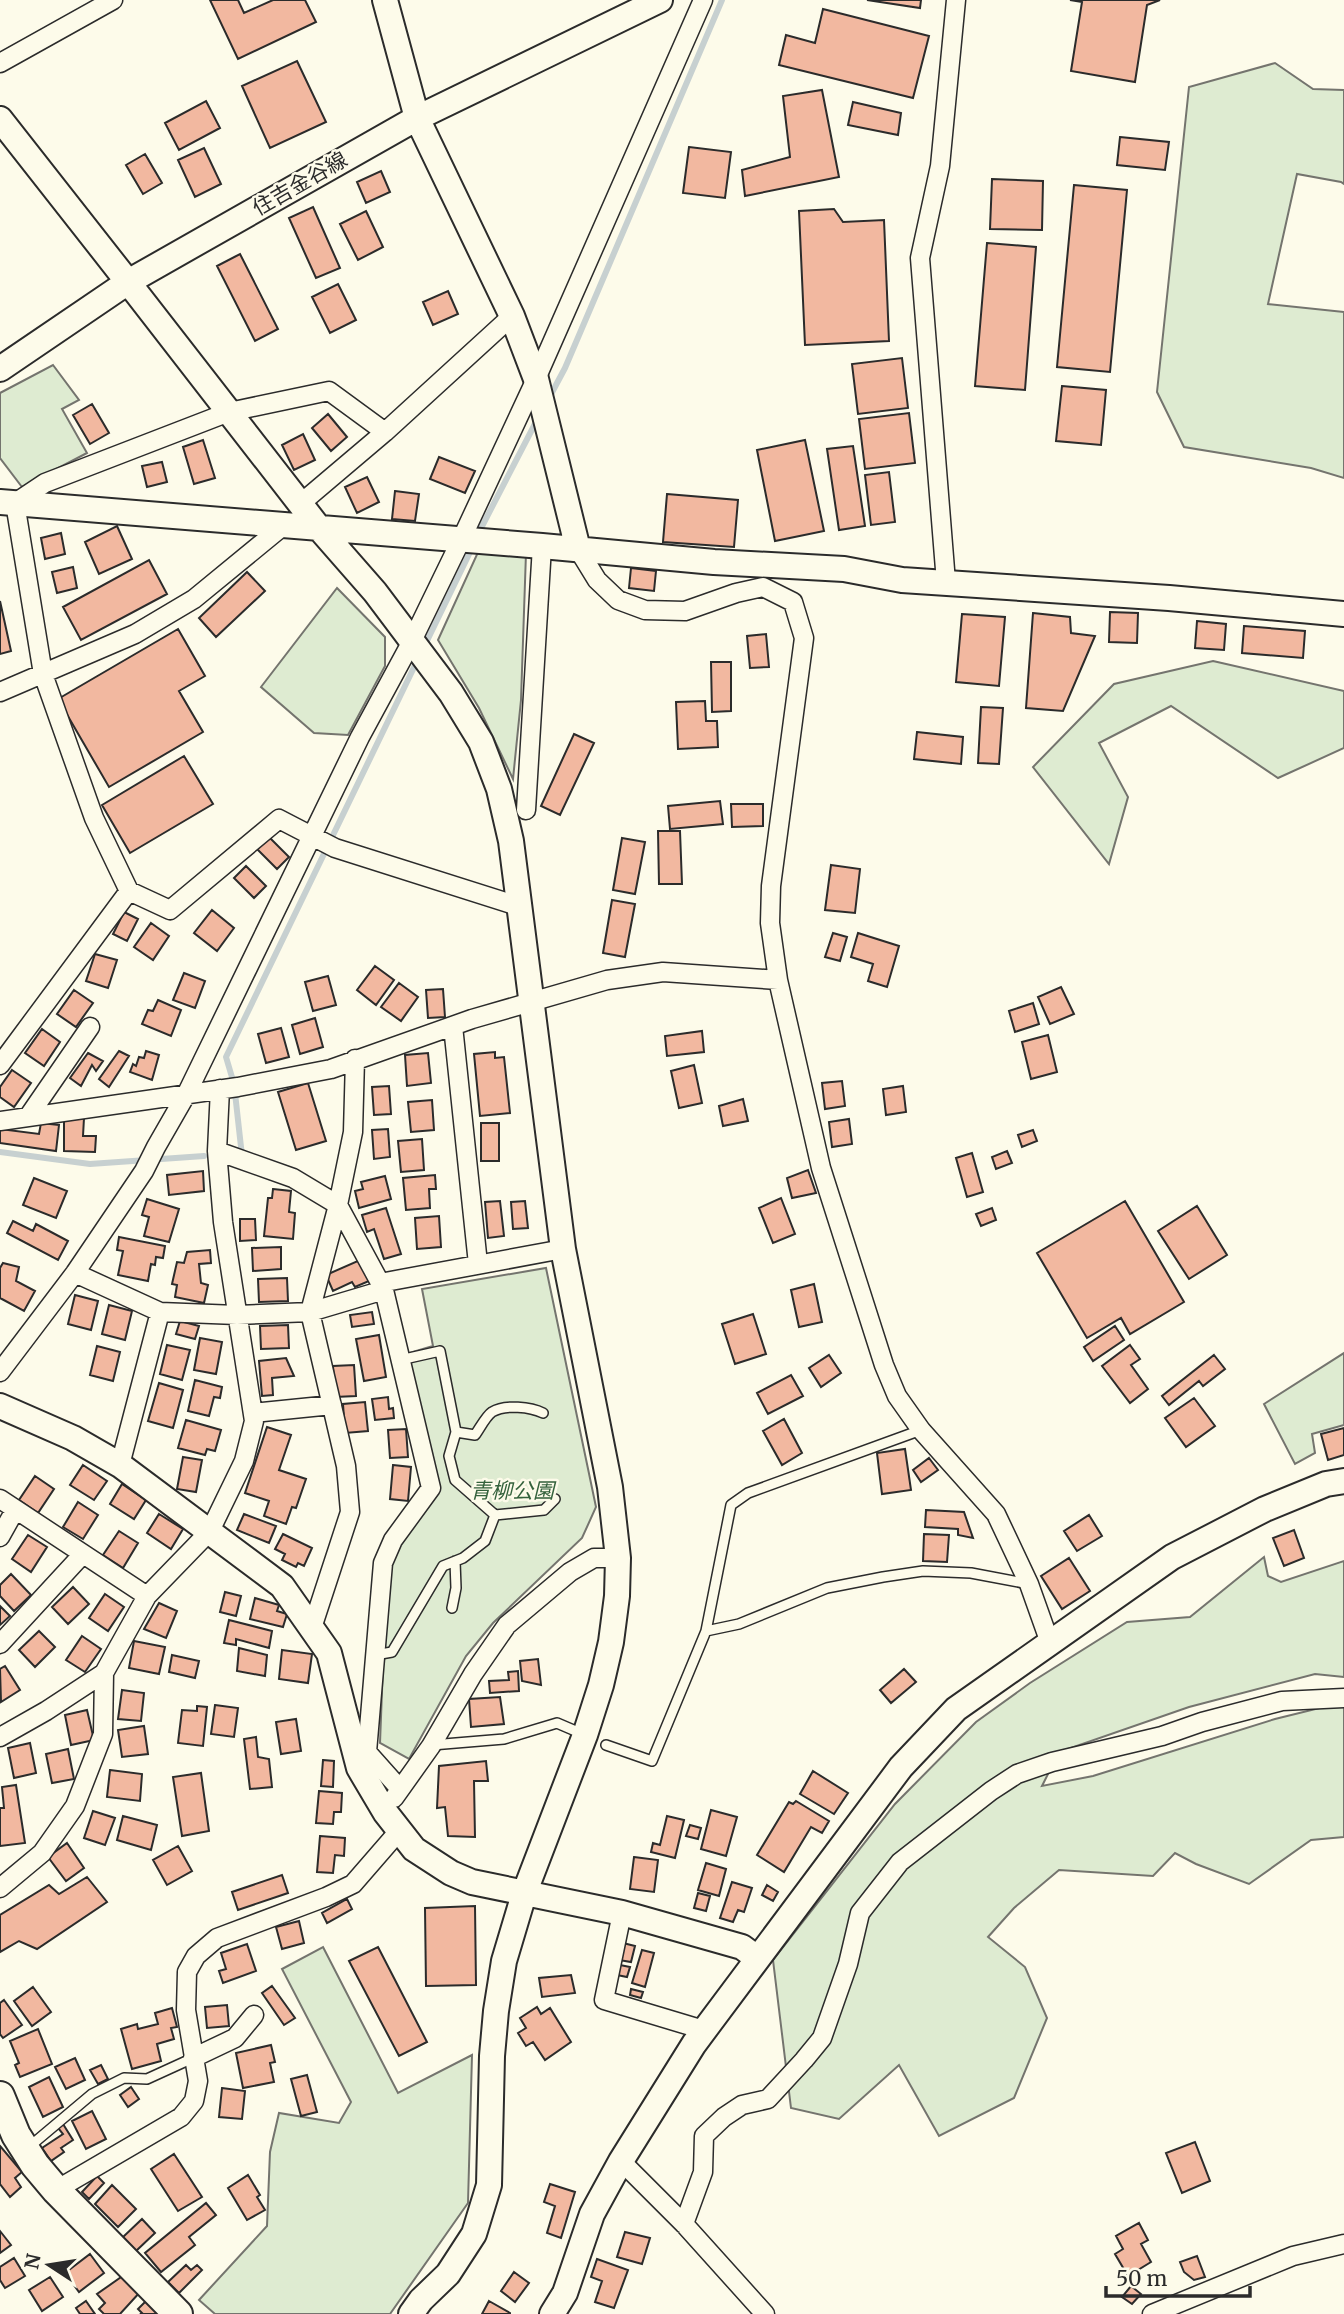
<svg xmlns="http://www.w3.org/2000/svg" width="1344" height="2314" viewBox="0 0 1344 2314" font-family="Merriweather,'Noto Sans JP',serif">
	<style>
		.green { fill: #deebd1; stroke: #74746e; stroke-width: 2 }
		.lines { fill: none; stroke-linecap: round; stroke-linejoin: round }
		.stream { stroke: #c7d0d0; stroke-width: 6 }
		.building { fill: #f2b8a0; stroke: #2b2b2b; stroke-width: 2 }
		.lane-casing { stroke: #2b2b2b; stroke-width: 12 }
		.street-casing { stroke: #2b2b2b; stroke-width: 21 }
		.secondary-casing { stroke: #2b2b2b; stroke-width: 28 }
		.primary-casing { stroke: #2b2b2b; stroke-width: 32 }
		.lane { stroke: #fdfbea; stroke-width: 9 }
		.street { stroke: #fdfbea; stroke-width: 18 }
		.secondary { stroke: #fdfbea; stroke-width: 24 }
		.primary { stroke: #fdfbea; stroke-width: 28 }
		.labels { text-anchor: middle; stroke-width: 5; stroke-linejoin: round; paint-order: stroke }
		.street-label { font-size: 21px; fill: #2b2b2b; stroke: #fdfbea }
		.park-label { font-size: 21px; font-style: italic; fill: #34623c; stroke: #fdfbea }
	</style>
	<rect width="100%" height="100%" fill="#fdfbea"/>
	<path class="green" d="M1275 63 1313 89 1344 90V184L1341 182 1297 174 1268 304 1344 312V478L1311 468 1184 447 1157 392 1189 87Z
		M53 365 79 400 62 409 87 453 22 487 0 458V393Z
		M479 550 526 553 521 700 513 779 479 708 438 640Z
		M337 588 385 637V666L348 735 314 733 261 687Z
		M1213 661 1344 691V748L1278 778 1171 706 1099 743 1128 797 1109 864 1033 767 1114 684Z
		M546 1268 596 1507 582 1538 493 1623 466 1656 409 1759 380 1743 387 1561 433 1497 406 1354 433 1346 422 1289Z
		M1344 1353V1425L1312 1434 1315 1453 1295 1464 1264 1404Z
		M1264 1557 1268 1576 1281 1582 1344 1561V1677L1315 1674 1189 1707 1059 1752 1042 1786 1093 1776 1275 1719 1344 1702V1837L1311 1840 1249 1884 1196 1864 1175 1853 1153 1876 1059 1870 1014 1908 988 1937 1025 1967 1047 2018 1014 2098 939 2136 899 2065 839 2119 791 2108 773 1960 895 1804 976 1722 1030 1683 1127 1622 1190 1617Z
		M323 1947 398 2093 472 2055 468 2203 390 2314H215L199 2300 267 2226 270 2152 279 2113 339 2123 351 2102 282 1969Z"/>
	<g class="lines">
		<path class="stream" d="M548 400 565 368 722 0
			M477 536 538 418
			M424 647 473 546
			M0 1152 90 1164 204 1156
			M242 1156 234 1084 226 1057 418 659"/>
	</g>
	<path class="building" d="M210 0H238L244 13 273 0H305L316 22 238 59Z
		M867 0H921L920 8Z
		M1070 0H1160L1147 5 1135 82 1071 71 1082 2Z
		M823 9 929 36 913 98 779 65 786 35 815 43Z
		M297 61 326 122 270 148 242 86Z
		M822 90 839 177 745 196 742 170 790 157 783 96Z
		M206 101 220 128 179 150 165 123Z
		M853 102 901 113 898 135 848 125Z
		M1120 137 1169 142 1165 170 1117 165Z
		M689 147 731 152 725 198 683 193Z
		M204 148 221 184 195 197 178 160Z
		M145 154 162 183 143 194 126 165Z
		M381 171 390 192 366 203 357 182Z
		M992 179 1043 181 1042 230 990 229Z
		M1074 185 1127 190 1110 372 1057 367Z
		M313 207 340 268 316 278 289 218Z
		M834 209 843 222 884 220 889 341 805 345 799 211Z
		M366 211 383 247 358 260 340 224Z
		M987 243 1036 247 1025 390 975 386Z
		M240 254 278 329 255 341 217 266Z
		M338 284 356 320 330 333 312 297Z
		M448 291 458 314 433 325 423 302Z
		M902 358 908 408 858 414 852 364Z
		M1062 386 1106 390 1101 445 1056 441Z
		M92 404 109 433 90 444 73 415Z
		M909 413 915 463 865 469 859 419Z
		M328 414 347 437 331 451 312 428Z
		M303 434 315 460 294 470 282 445Z
		M203 440 215 478 194 484 183 447Z
		M805 440 824 531 775 541 757 450Z
		M853 446 865 526 839 530 827 449Z
		M439 457 475 471 465 493 430 479Z
		M162 462 167 482 147 487 142 466Z
		M889 472 895 522 871 525 865 475Z
		M367 477 379 502 357 513 345 487Z
		M395 491 419 494 415 521 392 519Z
		M667 494 738 500 734 547 663 542Z
		M117 526 132 559 99 574 85 542Z
		M61 533 65 554 45 559 41 538Z
		M149 560 167 594 81 640 63 607Z
		M73 567 77 588 57 593 52 572Z
		M631 568 656 571 654 591 629 588Z
		M247 572 265 591 216 637 199 618Z
		M0 601 11 651 0 654Z
		M1110 612 1138 613 1137 643 1109 642Z
		M1033 613 1070 617 1071 633 1095 636 1063 711 1026 708Z
		M962 614 1005 617 999 686 956 682Z
		M1197 621 1226 624 1224 650 1195 648Z
		M1244 626 1305 631 1303 658 1242 653Z
		M178 629 205 676 179 691 203 732 109 787 58 699Z
		M766 634 769 667 750 668 747 636Z
		M711 662H731V711L712 712Z
		M705 701 706 721H717L718 747 678 749 676 702Z
		M981 707 1003 708 999 764 978 763Z
		M917 732 963 737 961 764 914 759Z
		M574 734 594 743 560 815 541 806Z
		M184 756 213 804 130 853 102 805Z
		M720 801 723 824 670 829 668 806Z
		M731 804H763V826L732 827Z
		M658 831H680L682 884H659Z
		M269 837 289 857 277 869 257 849Z
		M622 838 645 842 635 894 613 890Z
		M831 865 860 869 855 913 825 910Z
		M246 866 266 886 254 898 234 878Z
		M612 900 635 904 625 957 603 953Z
		M212 910 234 928 217 951 194 933Z
		M124 912 138 919 127 941 113 934Z
		M151 923 169 936 153 960 134 947Z
		M833 933 847 937 840 961 825 957Z
		M858 933 899 946 887 987 868 981 873 964 851 957Z
		M95 954 117 960 108 988 86 981Z
		M375 966 394 980 376 1005 357 990Z
		M184 973 205 981 195 1008 173 1000Z
		M328 976 336 1005 313 1011 305 982Z
		M399 983 418 997 401 1021 381 1007Z
		M1061 987 1074 1014 1050 1024 1038 997Z
		M443 989 445 1017 428 1018 426 990Z
		M74 990 93 1003 76 1027 57 1014Z
		M158 1000 181 1010 171 1036 142 1024 148 1010 153 1011Z
		M1033 1003 1039 1024 1015 1032 1009 1011Z
		M315 1018 323 1047 300 1054 292 1025Z
		M281 1028 289 1057 266 1063 258 1034Z
		M42 1029 60 1042 44 1066 25 1053Z
		M702 1031 704 1052 667 1056 665 1036Z
		M1048 1035 1057 1072 1031 1079 1022 1042Z
		M119 1051 129 1056 109 1087 99 1079Z
		M146 1051 159 1055 152 1080 130 1072 133 1064 136 1066 139 1057 144 1058Z
		M495 1052V1058L504 1057 510 1113 480 1116 474 1054Z
		M88 1053 103 1061 96 1071 92 1065 81 1086 70 1078Z
		M428 1053 431 1083 407 1086 405 1055Z
		M694 1065 702 1103 679 1108 671 1071Z
		M12 1070 31 1083 14 1107 0 1097V1087Z
		M842 1081 845 1106 825 1109 822 1083Z
		M308 1083 326 1141 296 1150 278 1092Z
		M389 1086 391 1114 374 1115 372 1087Z
		M903 1086 906 1112 886 1115 883 1089Z
		M743 1099 748 1121 723 1126 719 1106Z
		M432 1100 434 1130 411 1132 408 1102Z
		M64 1118H84L83 1136H96L95 1152 64 1151Z
		M849 1119 852 1144 832 1147 829 1122Z
		M41 1123 59 1125 56 1151 0 1143V1129L39 1134Z
		M481 1123H499V1161H481Z
		M388 1129 390 1157 374 1159 372 1130Z
		M1033 1130 1037 1141 1022 1147 1018 1135Z
		M422 1139 424 1170 401 1172 398 1141Z
		M1007 1151 1012 1163 996 1169 992 1157Z
		M972 1153 983 1192 967 1197 956 1158Z
		M808 1170 816 1193 792 1198 787 1178Z
		M203 1171 204 1191 169 1195 167 1175Z
		M435 1175 436 1189H429L430 1208 406 1210 403 1178Z
		M385 1176 391 1199 359 1208 355 1191 363 1189 361 1182Z
		M34 1178 67 1191 56 1218 23 1205Z
		M273 1189 291 1191 289 1212 295 1213 293 1239 264 1236 268 1198H272Z
		M781 1198 795 1234 773 1243 759 1208Z
		M147 1199 179 1209 169 1242 144 1236 149 1217 142 1215Z
		M500 1201 504 1236 488 1238 485 1202Z
		M525 1201 528 1228 513 1229 511 1202Z
		M1125 1201 1184 1302 1130 1334 1121 1318 1087 1338 1037 1253Z
		M1197 1206 1227 1255 1189 1279 1158 1231Z
		M386 1208 401 1254 384 1259 374 1229 367 1232 362 1215Z
		M992 1208 996 1220 981 1226 976 1214Z
		M439 1216 441 1247 417 1249 415 1218Z
		M240 1219H255L256 1240 240 1241Z
		M13 1221 33 1231 36 1224 68 1241 58 1260 7 1233Z
		M119 1237 165 1246 163 1258 156 1257 155 1265 151 1264 148 1281 118 1275 123 1251 117 1250Z
		M281 1247V1269L253 1271 252 1248Z
		M210 1250 211 1263 199 1264 201 1283 208 1285 204 1303 175 1297 177 1285 172 1284 177 1262 184 1263 187 1252Z
		M360 1260 369 1281 355 1287 352 1282 333 1291 326 1275Z
		M3 1263 19 1267 16 1281 35 1291 24 1311 0 1298V1268Z
		M287 1278 288 1301 259 1302 258 1279Z
		M814 1284 822 1322 799 1327 791 1290Z
		M75 1295 98 1301 91 1330 68 1324Z
		M109 1305 132 1311 125 1340 102 1334Z
		M372 1312 374 1324 352 1327 350 1315Z
		M753 1314 766 1354 735 1364 722 1324Z
		M180 1321 199 1326 195 1339 176 1334Z
		M288 1325 289 1348 261 1349 260 1326Z
		M1115 1326 1124 1340 1093 1361 1084 1347Z
		M379 1335 386 1377 364 1381 356 1339Z
		M200 1338 222 1342 216 1374 194 1370Z
		M167 1345 190 1350 182 1380 160 1374Z
		M1130 1345 1140 1359 1131 1365 1148 1389 1130 1403 1102 1366Z
		M97 1346 120 1352 113 1381 90 1375Z
		M829 1355 841 1373 821 1387 809 1368Z
		M1214 1355 1225 1369 1203 1386 1199 1381 1169 1405 1162 1396Z
		M286 1358 294 1376 272 1378 273 1395 262 1396 259 1361Z
		M354 1365 356 1396 335 1397 333 1366Z
		M791 1375 803 1396 768 1414 757 1393Z
		M195 1380 222 1387 220 1398 214 1397 209 1416 188 1411Z
		M159 1383 183 1390 173 1428 148 1421Z
		M388 1397 389 1409 393 1408 394 1418 375 1420 372 1399Z
		M1194 1398 1215 1426 1186 1447 1165 1418Z
		M365 1402 368 1431 345 1433 343 1404Z
		M784 1419 802 1453 782 1465 763 1431Z
		M186 1420 221 1430 215 1451 207 1449 205 1455 178 1448Z
		M267 1427 291 1435 279 1470 306 1479 296 1508 292 1507 286 1524 264 1516 269 1501 245 1493Z
		M1344 1428V1455L1328 1460 1321 1434Z
		M406 1429 408 1457 390 1458 388 1430Z
		M905 1449 911 1490 882 1494 877 1453Z
		M183 1457 202 1460 196 1492 177 1489Z
		M929 1458 938 1470 921 1482 913 1470Z
		M83 1465 107 1481 94 1500 70 1485Z
		M393 1465 411 1467 408 1501 390 1499Z
		M35 1476 54 1489 38 1513 19 1500Z
		M122 1484 146 1500 134 1519 110 1504Z
		M78 1502 98 1515 83 1539 63 1527Z
		M926 1510 964 1512 973 1538 958 1535V1529L925 1527Z
		M159 1514 183 1529 171 1549 147 1533Z
		M244 1514 276 1526 269 1543 237 1530Z
		M1089 1515 1102 1536 1077 1551 1064 1531Z
		M1294 1530 1304 1558 1284 1566 1273 1538Z
		M119 1531 138 1543 123 1568 103 1555Z
		M283 1534 312 1548 304 1566 298 1563 296 1567 282 1560 285 1554 275 1549Z
		M924 1534 949 1535 947 1562 923 1561Z
		M28 1535 47 1547 31 1572 12 1559Z
		M1069 1558 1090 1591 1062 1609 1041 1576Z
		M11 1574 31 1595 14 1611 0 1596V1585Z
		M73 1587 89 1604 68 1624 52 1607Z
		M225 1592 241 1596 236 1616 220 1612Z
		M105 1594 124 1607 108 1631 89 1618Z
		M255 1598 279 1605 277 1611 287 1614 283 1627 250 1619Z
		M159 1603 177 1611 166 1638 144 1629Z
		M0 1606 10 1616 0 1625Z
		M229 1620 272 1631 269 1648 236 1639V1645L224 1643Z
		M39 1631 55 1647 35 1667 19 1650Z
		M82 1636 101 1649 85 1672 66 1660Z
		M134 1641 165 1647 159 1674 129 1668Z
		M239 1648 267 1655 265 1676 237 1671Z
		M282 1650 312 1654 308 1683 279 1679Z
		M172 1655 199 1661 195 1678 169 1672Z
		M538 1659 541 1685 522 1681 520 1661Z
		M5 1666 20 1690 1 1702 0 1669Z
		M904 1669 916 1682 891 1703 880 1690Z
		M518 1671 519 1691 490 1693 489 1681 509 1680 508 1672Z
		M122 1690 144 1693 141 1721 118 1719Z
		M500 1697 504 1724 471 1727 469 1699Z
		M215 1705 238 1708 234 1737 211 1734Z
		M197 1706 207 1707 203 1746 178 1743 182 1710 197 1711Z
		M87 1710 94 1740 71 1745 65 1715Z
		M296 1719 301 1751 281 1754 276 1722Z
		M144 1726 148 1754 122 1757 118 1730Z
		M256 1737 258 1757 269 1759 272 1787 250 1789 244 1739Z
		M30 1743 36 1773 14 1778 8 1748Z
		M68 1749 74 1779 52 1783 46 1754Z
		M323 1760 334 1761 333 1787 321 1786Z
		M486 1761 488 1781H474L475 1837 448 1836 445 1807 437 1808 439 1766Z
		M110 1770 142 1774 140 1801 107 1797Z
		M813 1771 848 1793 834 1814 800 1794Z
		M201 1773 209 1831 182 1836 173 1777Z
		M16 1785 25 1843 0 1846V1808H4L2 1787Z
		M319 1791 342 1793 341 1812H334L333 1824 316 1823Z
		M796 1801 829 1821 822 1833 811 1827 784 1872 757 1855 789 1802 793 1804Z
		M711 1810 737 1817 726 1856 701 1849Z
		M93 1811 115 1818 105 1845 84 1838Z
		M123 1816 157 1825 151 1850 117 1840Z
		M667 1816 684 1820 675 1858 651 1852 653 1843 660 1845Z
		M690 1825 701 1828 698 1839 686 1836Z
		M320 1836 345 1838 344 1856 335 1855 333 1873 317 1872Z
		M67 1843 84 1868 66 1881 48 1857Z
		M178 1846 192 1871 167 1885 153 1860Z
		M634 1857 658 1860 654 1892 630 1889Z
		M706 1863 726 1869 719 1896 698 1890Z
		M282 1875 288 1893 238 1910 232 1892Z
		M87 1877 107 1902 37 1949 19 1941 0 1952V1915L49 1885 59 1894Z
		M732 1882 752 1888 744 1912 738 1910 733 1922 720 1918Z
		M767 1885 778 1892 773 1901 762 1895Z
		M698 1893 710 1896 706 1911 694 1908Z
		M347 1899 352 1909 327 1923 322 1913Z
		M475 1906 476 1985 426 1986 425 1908Z
		M299 1921 304 1943 282 1949 276 1927Z
		M623 1943 635 1946 631 1962 619 1960Z
		M247 1944 256 1971 223 1983 219 1971 226 1969 221 1953Z
		M378 1947 427 2042 399 2056 349 1961Z
		M642 1950 654 1953 645 1987 632 1983Z
		M620 1965 630 1967 627 1977 617 1975Z
		M571 1975 575 1993 542 1997 539 1978Z
		M272 1986 295 2018 284 2025 262 1993Z
		M33 1987 51 2012 32 2026 14 2001Z
		M631 1989 643 1992 641 1998 630 1995Z
		M4 2000 22 2025 3 2038 0 2034V2003Z
		M227 2005 229 2026 207 2028 205 2007Z
		M537 2007 541 2014 550 2008 571 2042 545 2060 533 2042 526 2046 518 2033 526 2028 520 2018Z
		M172 2008 177 2027 171 2028 174 2039 157 2044 161 2061 132 2069 121 2029 137 2024 138 2029 158 2024 155 2013Z
		M38 2029 52 2064 20 2077 15 2065 19 2063 10 2041Z
		M271 2045 275 2062 270 2063 274 2082 243 2088 236 2053Z
		M75 2058 85 2080 66 2089 55 2067Z
		M101 2065 108 2079 98 2084 90 2070Z
		M307 2075 317 2112 301 2116 291 2079Z
		M49 2077 63 2107 43 2117 29 2087Z
		M131 2087 139 2099 128 2107 120 2095Z
		M222 2088 245 2091 242 2119 219 2117Z
		M92 2111 106 2139 86 2149 72 2121Z
		M63 2124 73 2140 61 2148 64 2152 51 2161 42 2148 63 2134 58 2128Z
		M1195 2142 1210 2181 1182 2193 1166 2153Z
		M0 2146 22 2172 15 2178 21 2187 10 2197 0 2184Z
		M174 2154 202 2197 178 2211 151 2169Z
		M248 2175 260 2195 257 2197 265 2210 247 2220 228 2188Z
		M97 2176 104 2183 89 2199 82 2192Z
		M550 2184 575 2192 561 2238 547 2233 555 2206 544 2202Z
		M112 2185 136 2209 118 2227 95 2204Z
		M206 2203 216 2215 189 2237 195 2245 161 2272 145 2253Z
		M142 2219 155 2233 136 2251 123 2237Z
		M1139 2223 1148 2240 1141 2244 1151 2262 1128 2276 1115 2254 1123 2249 1116 2236Z
		M0 2231 11 2245 0 2253Z
		M625 2232 650 2238 642 2264 617 2257Z
		M90 2254 104 2273 79 2292 65 2273Z
		M1197 2256 1205 2277 1194 2280 1184 2272 1180 2262Z
		M14 2258 25 2276 5 2288 0 2280V2267Z
		M597 2259 628 2270 614 2308 595 2302 602 2281 591 2277Z
		M186 2265 191 2270 197 2265 202 2270 179 2293 168 2282Z
		M514 2272 529 2283 515 2302 501 2291Z
		M124 2275 141 2291 120 2314H104L99 2309 105 2303 97 2294Z
		M50 2277 63 2297 42 2311 29 2290Z
		M1131 2286 1141 2294 1132 2304 1122 2297Z
		M148 2299 163 2314H140L142 2313 138 2309Z
		M86 2301 95 2314H80L76 2308Z
		M489 2301 510 2313V2314H482Z"/>
	<g class="lines">
		<defs>
			<path id="lane" d="M456 1432 475 1435C480 1428 486 1416 492 1412 505 1404 531 1407 543 1413
				M495 1515 544 1510 555 1499
				M452 1608 456 1588 455 1561
				M706 1631 739 1624 827 1588 883 1577 923 1571 971 1573 1029 1584
				M375 1655 392 1652 443 1566 463 1558 485 1541 495 1515 455 1480 449 1456 456 1432 440 1351 400 1360
				M432 1745 504 1739 557 1723 585 1735
				M606 1745 652 1761 706 1631 731 1505 748 1493 921 1430
				M29 2147 92 2094 124 2078 147 2079 193 2058"/>
			<path id="street" d="M0 63 113 0
				M300 504 385 432
				M578 549 597 580 618 600 645 610 685 611 736 593 763 587 793 602 804 638 771 886 770 923 778 980 821 1168 884 1365 897 1396 921 1430 996 1514 1029 1584 1050 1643
				M946 582 920 258 940 166 956 0
				M0 692 135 634 194 599 283 526
				M526 810 542 546
				M129 891 94 818 43 674 15 503 45 483 229 412 329 391 385 432 512 316
				M453 1026 478 1264
				M0 1065 129 891 170 910 279 819 335 848 518 906
				M28 1117 90 1027
				M0 1121 238 1087 331 1069 472 1019 607 980 663 972 778 980
				M75 1273 160 1312 120 1465
				M380 1283 563 1249
				M384 1290 431 1488 393 1540 383 1563 367 1752 400 1789
				M160 1312 237 1315 310 1312 384 1290 338 1205 293 1178 217 1151
				M0 1372 75 1273 144 1171 156 1147 187 1093 360 737 412 641 461 540 536 379 703 0
				M253 1413 332 1405
				M0 1499 147 1596
				M0 1537 15 1510
				M312 1628 350 1512 346 1466 310 1312 338 1205 353 1132 355 1059
				M0 1644 82 1555
				M0 1737 46 1711 104 1673
				M394 1798 431 1746 473 1674 507 1625 570 1572 594 1558H618
				M0 1888 42 1853 75 1806 103 1734 104 1673 147 1596 210 1531 244 1461 254 1421 223 1222 217 1151 220 1089
				M622 1913 604 2000 704 2030
				M193 2058 235 2038 254 2015
				M621 2161 684 2224 765 2314
				M56 2190 181 2117 194 2101 198 2081 186 2010 187 1972 196 1956 217 1938 326 1897 353 1884 399 1831
				M684 2224 703 2172 704 2136 724 2117 742 2105 768 2099 804 2060 822 2038 848 1964 860 1913 900 1862 991 1791 1017 1774 1052 1762 1162 1736 1202 1722 1282 1701 1344 1698
				M1152 2314 1293 2256 1344 2244"/>
			<path id="secondary" d="M385 0 417 118 512 316 536 379 578 549
				M0 119 128 282 417 118 660 0
				M0 369 128 282 319 528 375 592 451 693 481 742 499 789 511 841 563 1249 610 1487 618 1558 617 1596 611 1642 601 1685 585 1735 524 1894 504 1961 496 2011 492 2056 489 2185 474 2234 448 2274 421 2300 411 2314
				M0 502 542 546 714 562 844 569 902 580 1169 598 1344 614
				M0 1406 73 1438 120 1465 282 1586 329 1653 359 1768 385 1812 414 1849 451 1873 472 1882 622 1913 742 1947 757 1958
				M552 2314 565 2293 592 2214 621 2161 694 2044 901 1767 956 1709 1172 1557 1265 1509 1326 1484 1344 1481"/>
			<path id="primary" d="M0 2096 16 2135 35 2165 56 2190 178 2314"/>
		</defs>
		<use href="#lane" class="lane-casing"/>
		<use href="#street" class="street-casing"/>
		<use href="#secondary" class="secondary-casing"/>
		<use href="#primary" class="primary-casing"/>
		<use href="#lane" class="lane"/>
		<use href="#street" class="street"/>
		<use href="#secondary" class="secondary"/>
		<use href="#primary" class="primary"/>
	</g>
	<g class="labels">
		<g class="street-label">
			<text transform="translate(300 184) rotate(-30)" y="7">住吉金谷線</text>
		</g>
		<g class="park-label">
			<text x="512" y="1498">青柳公園</text>
		</g>
	</g>
	<g transform="translate(49 2265) rotate(282)" stroke="#fdfbea" stroke-width="5" paint-order="stroke">
	<path d="M0-5L12 26L0 18L-12 26Z" fill="#2b2b2b"/>
	<text y="-10" font-size="19" font-weight="bold" text-anchor="middle" fill="#2b2b2b">N</text>
	</g>
	<path d="M1106 2286v10h144v-10" fill="none" stroke="#2b2b2b" stroke-width="3.5"/>
	<text x="1116" y="2286" font-size="21" fill="#2b2b2b" stroke="#fdfbea" stroke-width="5" paint-order="stroke">50 m</text>
</svg>
